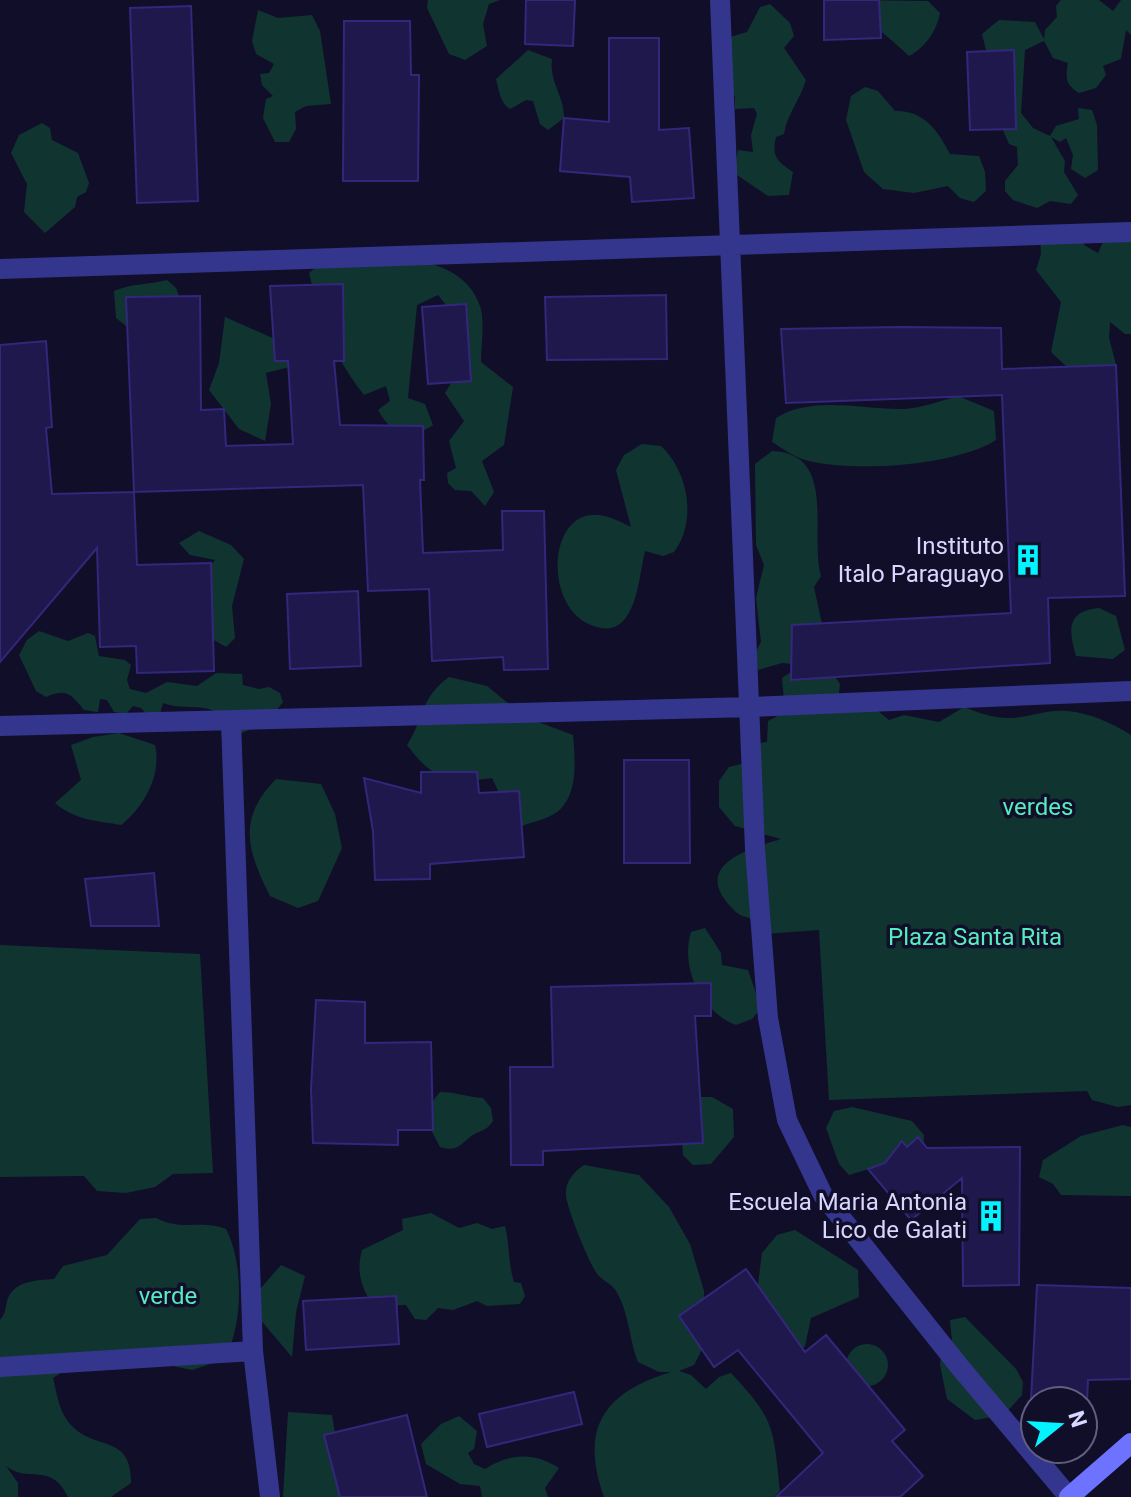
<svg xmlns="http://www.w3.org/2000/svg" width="1131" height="1497" viewBox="0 0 1131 1497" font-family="Roboto,sans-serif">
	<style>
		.green { fill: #103531 }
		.building { fill: #1f184d; stroke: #33277b; stroke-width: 2 }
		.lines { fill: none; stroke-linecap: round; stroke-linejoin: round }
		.minor { stroke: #34368e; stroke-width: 20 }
		.secondary { stroke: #6e73ff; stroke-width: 20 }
		.labels { text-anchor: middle; stroke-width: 7; stroke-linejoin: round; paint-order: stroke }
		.poi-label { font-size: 24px; fill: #d9d7ff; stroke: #110e2a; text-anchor: end }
		.park-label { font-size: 24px; fill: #56ecbe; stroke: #110e2a }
	</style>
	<rect width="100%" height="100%" fill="#110e2a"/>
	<path class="green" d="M428 0H500L489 4 483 24 487 46 465 60 449 54 427 8Z
		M847 0 928 1 940 13C937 30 925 48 909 56 888 36 867 21 847 0Z
		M1061 0H1099L1113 11 1121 0H1131V35L1126 30 1121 59 1103 66 1106 75 1096 88 1079 93C1066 85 1065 79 1068 63L1053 58 1044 41 1025 50 1021 113 1033 128 1050 136 1056 126 1079 119 1078 108 1092 110 1097 125 1098 170 1085 178 1071 169 1073 155 1066 138 1060 142 1051 137 1065 161 1064 172 1078 195 1071 204 1050 201 1037 208 1013 200 1005 191V181L1018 165 1017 147 1009 144 995 112 998 51 986 50 982 34 999 20 1035 22 1044 39 1045 30 1057 17 1056 6Z
		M770 4 790 23 794 36 784 48 806 80C800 100 787 114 784 134L776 137C771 157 778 162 793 172L789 195 768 196 734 173 738 150 753 152 751 135 757 114 754 108 735 109V97L724 81 727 38 747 32 760 7Z
		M258 10 278 18 312 15 320 31 331 104 306 106 295 112 296 129 289 142H275L263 118 266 99 273 96 262 85 260 74 269 73 274 64 256 54 252 41Z
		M528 50 552 59C549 82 564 95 564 118L548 130 540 124 533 101 526 100 510 109C500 103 499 90 496 79Z
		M865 87 878 91 895 111C924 110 938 131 950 154L979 156 985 172 986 191 974 202 960 198 948 186 914 193 883 189 864 172 846 120 851 96Z
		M42 123 50 128 52 140 78 153 89 183 86 192 77 197 75 207 45 233 24 212 27 184 11 153 19 135Z
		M1040 235 1082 239 1084 245 1098 253 1104 240 1131 236V334H1125L1110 322 1109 338 1116 365 1094 392 1051 352 1061 302 1036 270 1041 254Z
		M329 257C377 259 460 248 480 306 485 321 481 346 481 362L513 387 504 445 482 461 494 492 485 506 471 491 455 490 448 483 447 473 456 468 449 441 464 421 445 393 458 372V320L438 295 417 305 408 398 425 404 433 425C409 442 392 435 378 410L390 401 386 386 364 395C333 355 321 322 309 273Z
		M167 280 176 288 182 304 136 334 116 318 114 291C133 283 148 285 167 280Z
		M225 317 286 344 289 367 266 373 271 404 265 441 239 429 209 390 219 363Z
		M958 396 994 411 996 440C955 466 853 473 805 460 794 457 782 448 772 442L776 418C813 395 862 410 904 409 922 408 940 401 958 396Z
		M642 444 661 446C689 472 697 522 674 552L663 556 645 551C640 571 639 598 627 616 621 625 613 630 601 628 543 619 545 512 596 515 608 515 621 522 631 527L616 470 624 455Z
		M772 451C838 453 809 535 821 576L814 587 822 624 793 664 782 663 758 670 754 655 761 642 756 598 764 565 756 545 755 464Z
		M199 531 231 545 244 559 232 606 235 638 226 647 207 636 203 575 215 560 190 555 179 543Z
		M1099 608 1116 616 1125 650 1113 659 1076 656C1068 629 1067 611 1099 608Z
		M39 631 68 641 88 633 95 636 99 656 125 660 131 665 127 680 130 689 146 693 167 682 197 686 216 673 242 674 243 685 259 689 269 687 280 693 283 702 267 722 242 733C232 725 221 713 209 709 193 705 178 709 163 703L159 717 148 716 141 708 133 706 126 714 114 712 107 700 100 699 98 712 84 710C71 694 66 688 46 697L36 691 19 655 27 640Z
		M798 667 833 674 840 684 838 702 878 711 889 720 904 715 939 722 964 707C979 713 996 719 1012 718 1030 717 1048 709 1067 711 1090 713 1112 723 1131 735V1105L1118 1107 1092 1100 1087 1091 829 1100 819 930 764 934C761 930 757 923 753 920 747 916 741 917 736 912 688 867 745 850 781 839L735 826 719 807V781L729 767 745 763 759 743 767 742 768 721 785 712 782 678Z
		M449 677 487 686 525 717 573 735C575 758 579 795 557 812 548 819 532 822 522 826L507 810 492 778C450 784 433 780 407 745 425 717 420 698 449 677Z
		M119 733 155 745C162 775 144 807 121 825 94 820 77 821 55 803L81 780 71 745 93 737Z
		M276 779 321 784 335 814 342 848 318 901 298 908 270 896C247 850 237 819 276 779Z
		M705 928 721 953 722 965 748 970 761 1008 752 1019 736 1025C701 1012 680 968 691 932Z
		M0 945 200 954 213 1173 173 1174 155 1187 126 1193 97 1191 84 1176 0 1177Z
		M440 1092C456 1092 468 1097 483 1098L491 1108 493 1121C486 1132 479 1130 470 1137 459 1146 456 1152 440 1147 427 1121 420 1116 440 1092Z
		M694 1097H712L733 1109 734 1137 711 1164 693 1165 683 1155 682 1142Z
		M852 1107 912 1121 924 1135 923 1153 849 1175 839 1164 826 1128 834 1111Z
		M1123 1125 1131 1127V1196L1061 1195 1053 1184 1039 1177 1043 1160 1081 1136Z
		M584 1165 639 1175 669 1207 690 1244 704 1291 705 1318 706 1342 694 1365 679 1371 691 1375 706 1389 719 1377 731 1373C776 1421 773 1428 780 1491L774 1497H604C579 1427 605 1392 671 1372H659L638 1362C629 1339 629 1312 616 1291 612 1284 603 1281 598 1275 590 1266 566 1206 566 1195 565 1181 574 1172 584 1165Z
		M431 1213 459 1228 477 1223 492 1229 505 1226C510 1246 508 1263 514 1282L521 1283 525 1296 520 1304 487 1306 477 1301 453 1310 438 1308 426 1320 415 1319 406 1305 373 1306C361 1286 356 1272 362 1250L403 1230 402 1219Z
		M156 1218C185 1232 198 1219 226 1229 244 1264 243 1324 225 1359L192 1370 153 1362 84 1358 53 1378C57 1394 59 1413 72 1426 96 1451 132 1434 131 1483L111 1497H68C51 1461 29 1484 6 1466L18 1483V1497H0V1320C6 1313 5 1310 7 1301 13 1281 36 1280 54 1279L63 1266 107 1255 140 1219Z
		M795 1230 858 1270 859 1297 811 1318 805 1346 786 1368 755 1308 762 1253 777 1235Z
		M281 1265 305 1276 296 1312 292 1357 247 1304Z
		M965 1317 1016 1369 1023 1382 1022 1395 1004 1415 975 1420 947 1399 940 1365 941 1355 953 1351 950 1320Z
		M846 1365a21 21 0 1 1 42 0a21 21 0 1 1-42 0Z
		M288 1412 332 1415 345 1497H283Z
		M459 1416 477 1431 474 1449 468 1453 474 1464 485 1469C510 1453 534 1452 559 1468L545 1488 548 1497H482L480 1486 460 1484 426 1464 421 1444 441 1424Z"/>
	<path class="building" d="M526 0H575L573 46 525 44Z
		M824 0H879L881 38 824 40Z
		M191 6 198 201 137 203 130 8Z
		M344 21H410L411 75H419L418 181H343Z
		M609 38H659V130L689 128 694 198 632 202 630 177 560 171 564 118 609 122Z
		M1014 50 1016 129 970 130 967 52Z
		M343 284 344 361H334L340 425 423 426 424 480H420L423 553 503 550 502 511H544L548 669 504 670 503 657 432 661 429 589 368 591 363 485 134 492 126 297 200 296 201 410 224 409 226 446 293 444 288 361H275L270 286Z
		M666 295 667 359 547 360 545 297Z
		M466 304 471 381 428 384 422 307Z
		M900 327 1001 328 1002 369 1116 365 1125 596 1048 598 1050 663 791 680 792 625 1011 613 1002 395 786 403 781 329Z
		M46 341 52 427 46 428 52 494 134 492 137 565 211 563 214 671 137 673 136 646 100 647 97 548 0 662V345Z
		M358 591 361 666 290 669 287 594Z
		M624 760H689L690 863H624Z
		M421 772H477L479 793 519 791 524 857 430 864V879L375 880 373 831 364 778 421 793Z
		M154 873 159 926H91L85 879Z
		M711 983V1016H695L703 1143 543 1151V1165H511L510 1067H553L551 987Z
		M316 1000 365 1002V1043L431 1042 433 1130H398V1145L313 1143 311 1089Z
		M918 1137 927 1148 1020 1147 1019 1285 963 1286 962 1178 911 1220 868 1169 885 1163 902 1141 907 1147Z
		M746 1269 805 1352 826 1335 905 1430 892 1441 923 1476 900 1497H776L823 1453 738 1350 714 1367 679 1316Z
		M1037 1285 1131 1288V1379L1088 1380 1087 1402 1031 1400Z
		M396 1296 399 1344 306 1350 303 1301Z
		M574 1392 582 1424 487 1447 479 1414Z
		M407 1415 427 1497H340L324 1435Z"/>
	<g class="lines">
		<path class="minor" d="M720 0 755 849 768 1018 787 1120 823 1195 959 1366 1069 1497
			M0 269 1131 232
			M231 721 253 1351 270 1497
			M0 726 750 707 1131 691
			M0 1367 253 1351"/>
		<path class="secondary" d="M1069 1497 1131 1443"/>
	</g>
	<defs>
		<symbol id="building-bare" viewBox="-9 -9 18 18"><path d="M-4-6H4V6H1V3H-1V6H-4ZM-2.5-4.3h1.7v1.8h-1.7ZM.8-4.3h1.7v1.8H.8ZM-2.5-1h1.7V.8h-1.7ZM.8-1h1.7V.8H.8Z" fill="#03f4ff" stroke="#110e2a" stroke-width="2.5" paint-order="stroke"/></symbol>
	</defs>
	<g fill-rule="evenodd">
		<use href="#building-bare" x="1006" y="538" width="44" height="44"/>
		<use href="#building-bare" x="969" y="1194" width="44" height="44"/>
	</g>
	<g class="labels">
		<g class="poi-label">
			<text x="1004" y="554">Instituto<tspan x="1004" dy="28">Italo Paraguayo</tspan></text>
			<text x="967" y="1210">Escuela Maria Antonia<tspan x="967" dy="28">Lico de Galati</tspan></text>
		</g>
		<g class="park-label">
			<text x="1038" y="815">verdes</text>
			<text x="975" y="945">Plaza Santa Rita</text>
			<text x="168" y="1304">verde</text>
		</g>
	</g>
	<g transform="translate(1059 1425) rotate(72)"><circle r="38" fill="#110e2a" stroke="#615e7f" stroke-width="2"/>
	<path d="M0-6L14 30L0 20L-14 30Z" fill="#03f4ff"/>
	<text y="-12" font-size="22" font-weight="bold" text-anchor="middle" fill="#d9d7ff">N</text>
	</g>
</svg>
